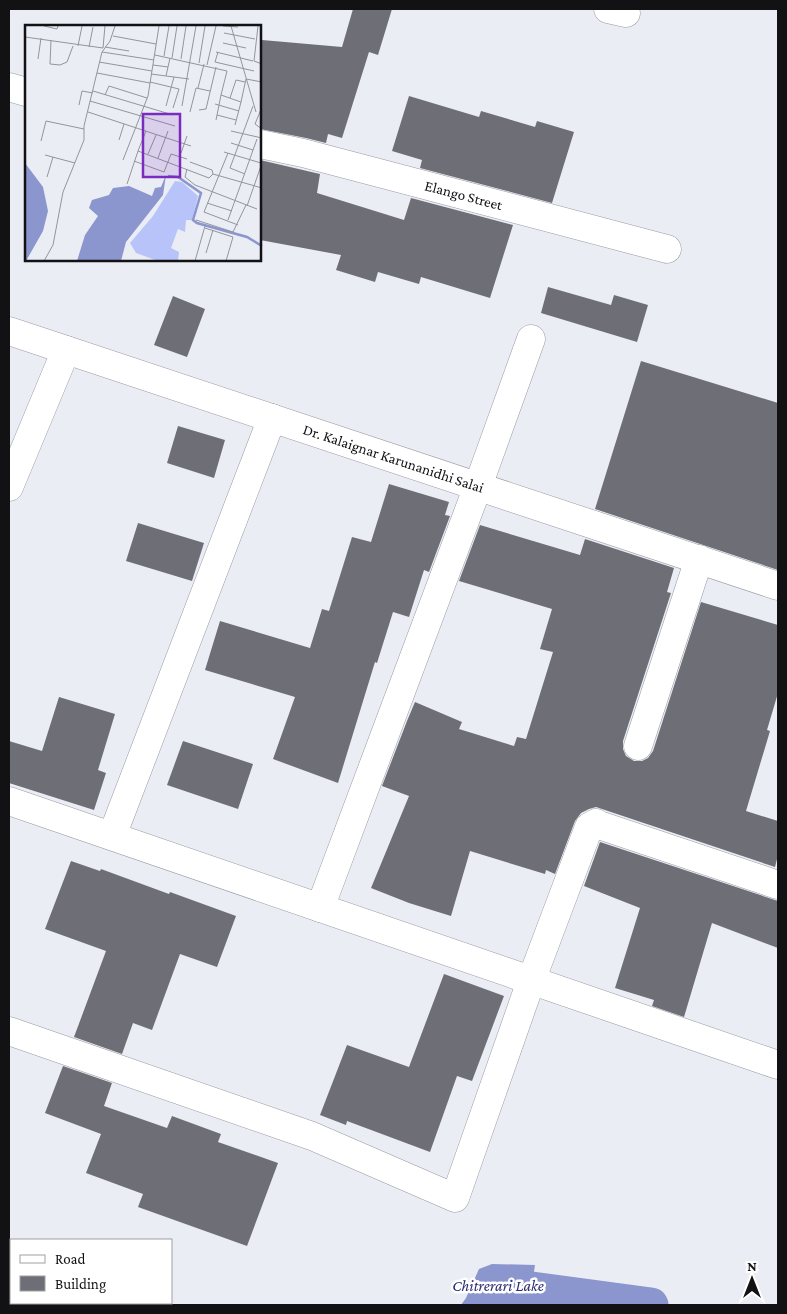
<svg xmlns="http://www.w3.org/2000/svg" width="787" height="1314" viewBox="0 0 787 1314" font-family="'Crimson Pro',serif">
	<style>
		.water { fill: #8b95ce }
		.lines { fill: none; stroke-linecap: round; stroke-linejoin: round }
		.canal { stroke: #8b95ce; stroke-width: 35 }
		.building { fill: #6e6f76 }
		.street-casing { stroke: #999ba3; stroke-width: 29 }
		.street { stroke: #fff; stroke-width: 28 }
		.labels { text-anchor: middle; stroke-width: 5; stroke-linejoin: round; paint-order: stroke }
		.street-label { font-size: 15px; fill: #121215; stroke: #fff }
		.water-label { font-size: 16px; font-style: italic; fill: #2a2d71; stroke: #fff }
		.inset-river { fill: none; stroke: #8b95ce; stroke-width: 2.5 }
		.inset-road { fill: none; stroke: #94959b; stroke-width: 1 }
		.view { fill: #7b2cbf; fill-opacity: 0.15; stroke: #7b2cbf; stroke-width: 2.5 }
		.inset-edge { fill: none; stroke: #121215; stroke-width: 2.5 }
	</style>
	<rect width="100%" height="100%" fill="#ebedf5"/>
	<path class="water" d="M492 1264 535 1265 529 1305H461L466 1298 479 1269Z"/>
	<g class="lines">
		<path class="canal" d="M532 1289 651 1305"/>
	</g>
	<path class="building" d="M353 9H392L378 55 369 52 342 138 328 134 326 143 306 138 260 129V64L262 40 342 47Z
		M409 96 479 117 481 111 535 127 537 121 574 132 552 203 420 168 422 160 392 151Z
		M260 160 320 174 317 193 404 220 411 198 513 225 490 298 421 277 419 284 378 272 375 282 336 270 341 255 260 240Z
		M548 287 611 305 614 295 648 305 637 342 541 313Z
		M173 296 205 309 187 357 154 345Z
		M641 361 778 403V570L595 509Z
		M178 426 225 440 214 478 167 463Z
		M389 484 449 502 445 515 450 516 429 572 424 570 409 617 393 612 377 663 375 662 338 783 273 759 295 697 205 670 220 621 310 648 322 609 329 611 352 537 371 542Z
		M138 523 204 543 192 581 126 561Z
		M480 525 580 555 585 539 674 568 667 592 671 593 623 741V749L626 756 634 761H642L648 758 653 751 701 602 778 625V693L767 730 770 731 746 811 778 821V855L775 867 596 807 589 809 581 813 575 821 555 874 546 870 545 874 470 851 451 916 409 903 371 888 409 796 382 786 407 721 415 702 462 722 459 729 514 746 517 737 526 739 553 652 540 649 552 609 459 581Z
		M59 697 115 714 98 770 106 773 94 810 9 783V741L42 751Z
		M183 741 253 764 238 809 167 785Z
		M600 842 778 901V948L712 923 684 1017 652 1006 654 1000 615 988 640 908 584 886Z
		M71 861 100 871 101 869 169 894 170 892 236 916 217 967 180 954 152 1030 133 1023 122 1054 74 1037 106 951 45 929Z
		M444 974 504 996 472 1081 457 1076 430 1152 347 1121 346 1125 320 1115 347 1045 409 1067Z
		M63 1066 112 1083 104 1106 167 1128 172 1116 221 1134 218 1142 278 1163 247 1246 138 1207 143 1194 86 1173 101 1134 45 1113Z"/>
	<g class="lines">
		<defs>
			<g id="street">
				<path d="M608 9 626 13"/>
				<path d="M9 87 26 92"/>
				<path id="s1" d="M260 144 303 153 667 249"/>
				<path id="s2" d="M9 331 778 586"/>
				<path d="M9 487 66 350"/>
				<path d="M638 746 699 559"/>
				<path d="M9 801C265 888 521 978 778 1065"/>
				<path d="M112 836 272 418"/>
				<path d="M320 908 478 486 531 339"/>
				<path d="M9 1031 312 1136 455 1198 531 981 589 827 596 823 599 825 778 885"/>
			</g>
		</defs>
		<use href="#street" class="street-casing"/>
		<use href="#street" class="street"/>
	</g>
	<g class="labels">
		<g class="street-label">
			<text dy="5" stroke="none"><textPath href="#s1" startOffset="210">Elango Street</textPath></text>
			<text dy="5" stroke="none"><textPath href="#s2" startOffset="405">Dr. Kalaignar Karunanidhi Salai</textPath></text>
		</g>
		<g class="water-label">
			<text x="498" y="1291">Chitrerari Lake</text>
		</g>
	</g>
	<g transform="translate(25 25)">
		<rect width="236" height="236" fill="#ebedf5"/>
		<path d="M150 156 157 157 173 171 167 195H161L160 207 153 204 146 223 154 227 153 236H133L111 228 105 218 128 191Z" fill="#b8c3f9"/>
		<path d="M0 138 18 162 23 186 18 206 1 236ZM141 150 138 170 101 217 96 236H52L60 210 73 191 64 183 67 175 84 170 88 163 104 161 127 171 130 163 136 162Z" fill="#8b95ce"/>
		<path class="inset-river" d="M143 151 153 152 176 168 168 195 172 198 222 212 237 221"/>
		<path class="inset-road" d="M19 1 32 4 33 1M198 1 213 2M206 1 231 87M233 1 229 36 237 39M199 8 230 14M88 11 131 19M0 12 78 23M26 15 25 39 35 40 42 37 48 21M198 18 221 23M53 21 57 1M64 22 68 2M80 22 104 26M78 23 80 1M77 27 129 35M191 27 228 36M193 27 190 37 229 46M130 30 202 46 196 70 216 77 210 100M139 31 144 1M147 33 152 1M13 34 16 13M156 34 161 1M74 37 127 46M174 38 180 1M128 40 143 42M182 40 191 1M72 48 125 58M126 49 164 54M141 51 145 33M125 57 154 64 148 83M173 63 179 39M68 66 148 90M80 70 84 61 122 73M205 73 211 55 220 57M65 76 150 101M216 77 221 54 237 57M190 79 214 86M54 80 57 66 68 68M141 81 149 52M157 81 171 1M237 82 230 99 237 104M174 85 181 84 191 42M63 87 166 121M165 87 171 63 185 66M192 90 211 95M191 95 196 70M206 106 237 113M94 115 99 99M16 116 21 96 59 104M206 118 228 125M113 126 121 106M199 127 236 138M156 128 162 111M203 128 179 187 213 200M123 129 131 110M20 130 50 138M133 133 143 106M98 135 123 71 134 1M109 136 139 147 146 129 162 134M165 137 187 145 188 149M162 144 160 152 170 160 232 184M220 149 205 143 228 81M22 152 28 132M102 159 113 126 184 153 188 149 237 163M182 178 207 186M222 181 237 138M171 195 208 207 221 180M203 195 232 114M180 203 208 212 201 236M181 228 188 205M19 236 28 220 38 167 59 115V101L77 27 85 16 90 1M170 236 180 201"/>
		<path class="view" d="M118 89H155V152H118Z"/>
		<rect width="236" height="236" class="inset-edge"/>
	</g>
	<rect width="787" height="1314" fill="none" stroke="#121215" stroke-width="20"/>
	<rect x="10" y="1239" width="162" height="65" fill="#ffffff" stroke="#a0a0a1"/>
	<rect x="20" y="1255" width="25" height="8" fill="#ffffff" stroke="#a0a0a1"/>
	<text x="55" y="1264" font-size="15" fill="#121215">Road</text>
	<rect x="20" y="1276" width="25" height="15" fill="#6e6f76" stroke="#a0a0a1"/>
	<text x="55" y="1289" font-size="15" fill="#121215">Building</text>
	<g transform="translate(752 1279)" stroke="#ffffff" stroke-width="4" paint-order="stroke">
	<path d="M0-4L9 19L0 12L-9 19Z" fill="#121215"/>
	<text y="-8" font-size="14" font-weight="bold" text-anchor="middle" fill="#121215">N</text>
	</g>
</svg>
